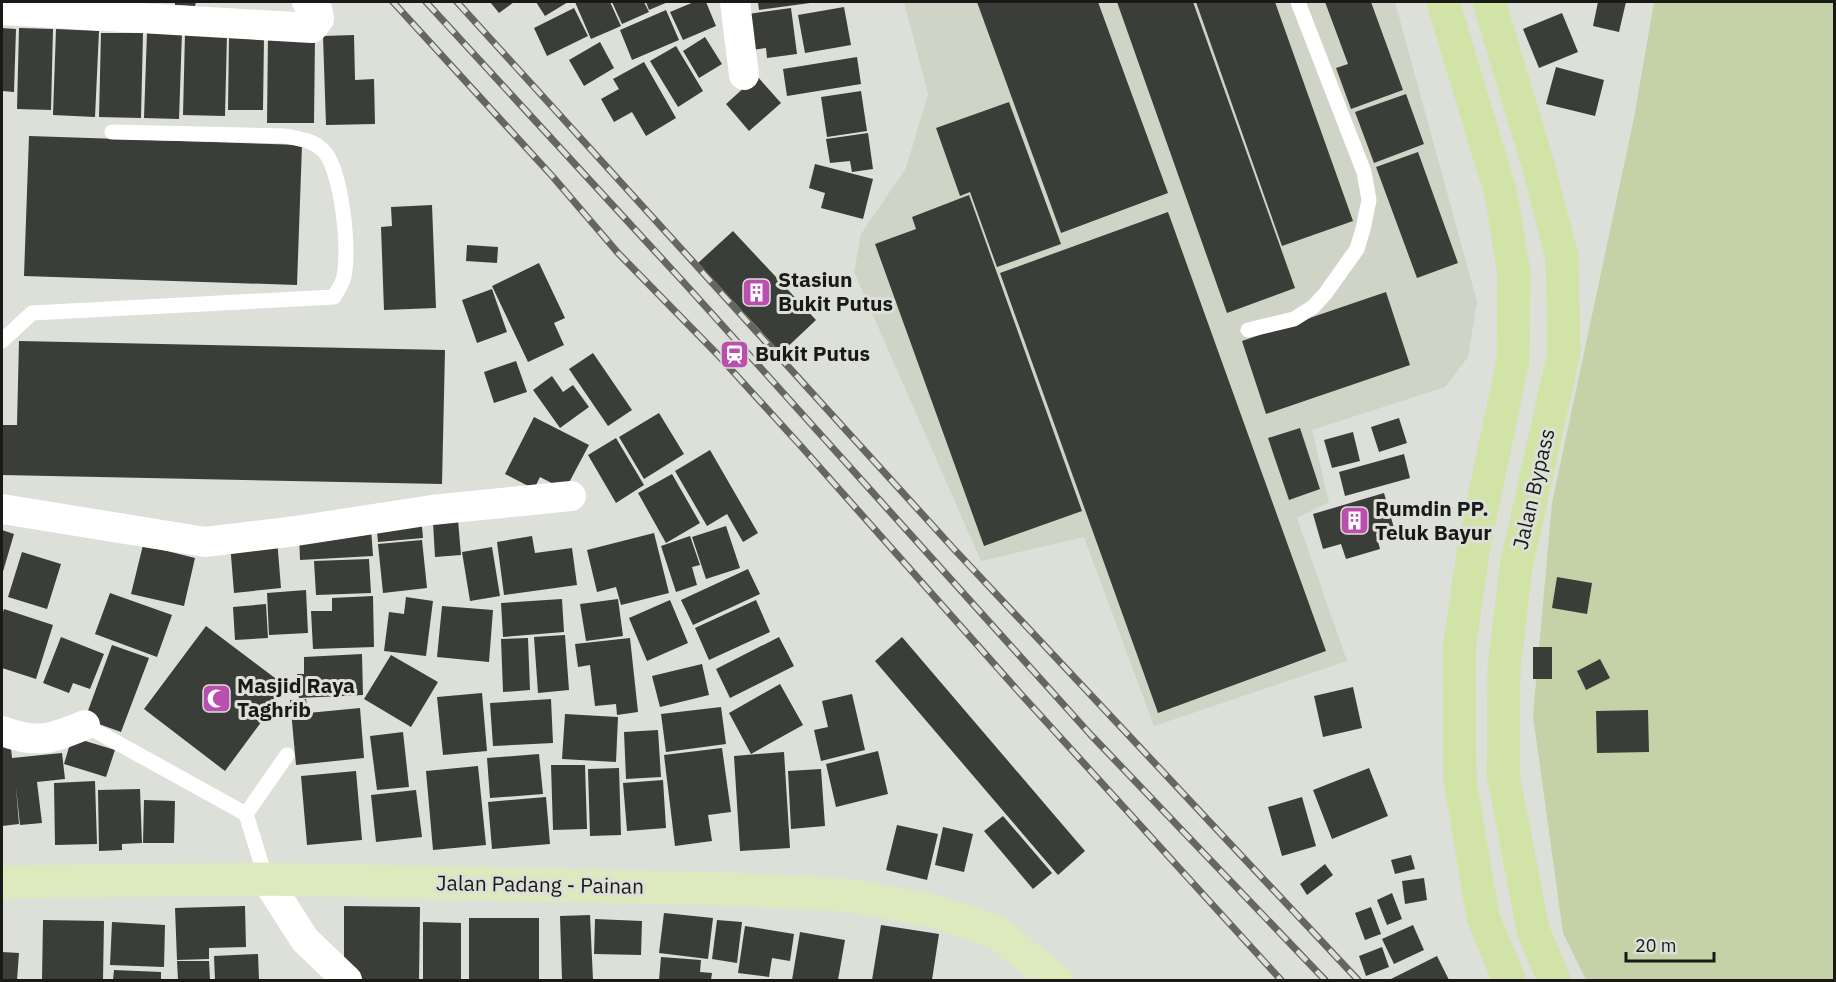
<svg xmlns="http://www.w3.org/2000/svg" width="1836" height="982" viewBox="0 0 1836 982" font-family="'IBM Plex Sans',sans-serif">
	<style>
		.built { fill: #cfd4c6 }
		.green { fill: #c5d2a7 }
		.building { fill: #3b3d38 }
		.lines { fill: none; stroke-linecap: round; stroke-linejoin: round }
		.service { stroke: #fff; stroke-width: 15 }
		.minor { stroke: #fff; stroke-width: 30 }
		.primary { stroke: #ddeabd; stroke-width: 33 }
		.trunk { stroke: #d2e3a7; stroke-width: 33 }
		.rail-casing { stroke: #656663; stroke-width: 7 }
		.rail { stroke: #dddfd9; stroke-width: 4.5; stroke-dasharray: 14; stroke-linecap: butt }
		.labels { text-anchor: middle; stroke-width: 6; stroke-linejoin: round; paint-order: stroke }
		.poi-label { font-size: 21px; font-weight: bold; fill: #191a18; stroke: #dddfd9; text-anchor: start }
		.street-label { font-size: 21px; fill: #191a18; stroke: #dddfd9 }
	</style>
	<rect width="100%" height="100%" fill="#dddfd9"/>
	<path class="built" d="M904 2H1395L1477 302 1468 357 1445 387 1312 430 1329 502 1297 518 1347 661 1154 726 1084 537 981 561 854 272 861 234 906 168 928 94Z"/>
	<path class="green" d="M1654 2H1834V980H1586L1563 933 1533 716 1552 503 1634 118Z"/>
	<path class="building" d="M175 2H196L195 6 175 5Z
		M490 2H514L499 13Z
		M536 2H568L545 16Z
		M575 2H610L621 26 591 39Z
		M612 2H644L649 12 622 24Z
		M646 2H668L649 10Z
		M694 2H706L716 26 683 40 670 12Z
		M758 2H810V3L759 10Z
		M977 2H1098L1168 193 1061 233Z
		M1117 2H1193L1295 288 1227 313Z
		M1196 2H1275L1353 221 1282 246Z
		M1325 2H1371L1403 90 1351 109 1336 68 1348 64Z
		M1598 2H1626L1619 32 1593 26Z
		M844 7 851 45 805 53 798 15Z
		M574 8 588 36 547 56 534 28Z
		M791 8 797 54 767 58 766 48 746 51 741 15Z
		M666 10 679 40 632 60 620 30Z
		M1562 13 1578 52 1539 68 1523 29Z
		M2 28 16 29 14 92 2 91Z
		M19 28 53 29 51 110 17 109Z
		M56 29 99 31 95 117 53 115Z
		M147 32H182L179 119 144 118Z
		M101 33H143L141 118 99 117Z
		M185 33 227 34 225 116 183 115Z
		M354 35 355 80 374 79 375 124 326 125 323 36Z
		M268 36H315L314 123H267Z
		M229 37H264L263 110H228Z
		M705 37 722 64 699 78 683 51Z
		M600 42 614 68 584 86 569 60Z
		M676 46 703 91 678 107 650 61Z
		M857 57 861 84 787 96 783 69Z
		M644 62 676 118 646 136 632 112 614 122 601 99 619 89 613 79Z
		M1556 67 1604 80 1595 116 1546 104Z
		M757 76 781 103 749 131 726 104Z
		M861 91 867 131 827 137 821 97Z
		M1406 94 1424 144 1374 163 1355 112Z
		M1009 102 1061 244 997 267 970 192 960 196 936 128Z
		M868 133 873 169 852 172 850 161 830 163 826 139Z
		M29 136 302 145 297 285 24 276Z
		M1418 152 1458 263 1417 278 1376 167Z
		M815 164 873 179 863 219 821 208 825 193 809 188Z
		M969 195 1082 511 984 546 875 244 916 229 912 217Z
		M432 205 436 308 384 310 381 227 392 226 391 207Z
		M1168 212 1326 651 1158 713 1000 273Z
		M733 231 816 320 781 353 698 263Z
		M467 245 498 247 497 263 466 261Z
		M539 263 565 318 554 323 564 345 528 362 492 286Z
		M492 289 507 332 477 343 462 300Z
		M1386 292 1410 365 1266 414 1242 341Z
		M19 341 445 350 442 484 2 475V425H17Z
		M593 353 632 410 608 426 569 369Z
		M516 361 527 392 494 403 484 372Z
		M552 376 563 392 573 385 589 407 560 428 533 390Z
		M659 413 684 454 644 479 619 437Z
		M534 417 589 445 565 490 540 477 534 489 505 474Z
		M1399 418 1407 443 1379 452 1371 427Z
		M1300 428 1320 489 1289 500 1268 438Z
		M1353 432 1360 461 1332 468 1324 440Z
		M616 438 644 485 616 503 588 455Z
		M710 450 758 533 743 542 727 514 707 526 675 471Z
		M1404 454 1410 478 1345 496 1339 472Z
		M672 474 700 523 666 543 638 493Z
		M1384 493 1394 528 1376 534 1380 549 1346 559 1341 544 1323 549 1313 514Z
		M421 516 423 538 378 542 376 521Z
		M458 520 461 555 435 557 433 522Z
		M726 526 740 568 706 579 692 537Z
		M371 528 373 556 300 560 299 532Z
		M2 530 14 534 2 575Z
		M654 533 669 593 621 605 616 587 597 592 587 550Z
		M532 536 535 553 572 548 577 585 504 595 497 542Z
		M690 536 700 565 692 567 697 585 676 592 661 546Z
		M277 539 281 588 234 593 230 543Z
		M422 540 427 588 383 593 378 544Z
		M143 545 195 558 184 606 131 594Z
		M492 547 500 596 470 601 462 552Z
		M22 552 61 564 47 609 8 597Z
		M369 559 371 593 316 595 314 561Z
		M748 569 760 594 693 625 681 600Z
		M1557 577 1592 583 1587 614 1552 608Z
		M306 590 308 633 269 635 267 593Z
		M110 593 172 615 157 657 95 634Z
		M373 596 374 647 313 649 311 611H332V598Z
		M406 597 433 601 426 656 384 651 389 612 404 614Z
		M562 599 564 632 503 637 501 603Z
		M618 599 623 636 586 641 580 604Z
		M670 600 688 643 647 661 629 618Z
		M756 600 770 632 709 660 695 628Z
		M266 604 268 638 235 640 233 607Z
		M442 606 493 610 489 662 437 657Z
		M4 609 53 625 36 679 2 668V615Z
		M206 626 287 687 225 771 144 709Z
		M565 635 569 690 538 693 534 637Z
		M61 637 104 654 90 689 73 683 69 693 43 683Z
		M779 637 794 666 730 698 716 669Z
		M902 637 1085 851 1058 875 875 661Z
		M528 638 530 690 503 692 501 639Z
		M630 638 638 712 617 715 616 704 595 706 590 665 578 667 575 644Z
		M112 645 149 658 121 732 85 719Z
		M1533 647H1552V679H1533Z
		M362 654 363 695 299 698 297 674H304V657Z
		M391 655 438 682 411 727 364 699Z
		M1600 659 1610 678 1586 690 1577 671Z
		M702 664 709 695 660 707 652 676Z
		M780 684 803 725 751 754 729 713Z
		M1353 687 1362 728 1323 737 1314 696Z
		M482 693 487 751 443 755 437 697Z
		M852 694 865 750 821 761 814 730 828 727 822 701Z
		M306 699 308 713 360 708 364 758 296 765 290 700Z
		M551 699 553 743 493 746 490 703Z
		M721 707 726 744 666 752 661 714Z
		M1648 710 1649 752 1597 753 1596 711Z
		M565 714 618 717 616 762 562 759Z
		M658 730 661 777 626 779 624 732Z
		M403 732 409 787 377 790 370 736Z
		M72 737 115 750 106 777 64 764Z
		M10 739 12 758 62 753 65 779 37 782 42 823 20 825 16 787 19 824 2 826V740Z
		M722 748 731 812 708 815 712 841 675 846 664 755Z
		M878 751 888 794 836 807 826 764Z
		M784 752 790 848 740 851 734 756Z
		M539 754 543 794 490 798 487 758Z
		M551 765H585L587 829 553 830Z
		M478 766 486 845 433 850 426 771Z
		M619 768 621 835 590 836 588 769Z
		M1369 768 1388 816 1332 839 1313 790Z
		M821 769 825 826 791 829 788 771Z
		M356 771 362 840 307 845 301 776Z
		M663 780 666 828 627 831 623 783Z
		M95 781 97 844 55 845 54 783Z
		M140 789 142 843 122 844V850L99 851 98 790Z
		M416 790 422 837 376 842 371 795Z
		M546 797 550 844 492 849 488 802Z
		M1302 797 1316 846 1282 856 1268 807Z
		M144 800 175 801 174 843H143Z
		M1003 816 1052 873 1033 889 984 831Z
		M897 825 938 834 927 880 886 870Z
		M943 827 973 834 964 872 935 865Z
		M1411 855 1415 869 1395 874 1391 860Z
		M1325 864 1333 875 1307 895 1300 884Z
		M1424 878 1427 900 1405 904 1402 881Z
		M1392 893 1402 919 1387 925 1377 900Z
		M245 906 246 947 209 948V959L177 960 175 908Z
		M344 906 420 907 419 980H363L344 957Z
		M1371 907 1381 934 1365 940 1355 913Z
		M664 913 713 918 708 959 659 953Z
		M590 915 593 980H562L560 916Z
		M469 918H539V980H469Z
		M595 919 642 921 641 955 594 954Z
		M43 920 104 921 103 980H42Z
		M717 920 742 922 737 963 712 959Z
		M112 922 165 925 164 967 110 965Z
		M423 922 461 923V980H423Z
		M881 925 939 934 932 980H872Z
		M1413 925 1424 950 1394 964 1382 939Z
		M745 926 794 934 790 961 772 958 769 977 738 973Z
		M800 932 845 940 838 980H792Z
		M1382 947 1389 967 1366 976 1359 956Z
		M2 952 19 953 17 980H2Z
		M258 954 259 980H215L214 956Z
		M1437 956 1449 980H1389Z
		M661 957 701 960 700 972 712 973 711 980H659Z
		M177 961H209L210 980H178Z
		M114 970 161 972V980H113Z"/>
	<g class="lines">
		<path class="service" d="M1248 330 1294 319 1313 307 1325 294 1357 249 1363 229 1369 200 1364 172 1298 2
			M2 341 32 313 334 297C337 291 341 286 343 280 351 255 342 169 323 150 313 140 299 139 285 136L112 132
			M85 725 246 814 266 879
			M246 814 287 755"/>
		<path class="minor" d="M735 2 744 75
			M2 10 312 28 319 19 318 12 307 2
			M2 509 205 542 296 531 432 510 571 496
			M2 731C37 744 51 739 85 725
			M266 879 305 940 347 980"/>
		<path class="primary" d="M2 882 266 879 727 889 847 895 933 911 995 931 1056 980"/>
		<path class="trunk" d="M1443 2 1501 194 1514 274 1513 360 1474 546 1459 649 1460 780 1483 917 1509 980
			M1489 2 1539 168 1562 257 1564 352 1516 567 1504 669 1503 774 1533 930 1554 980"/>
		<defs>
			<path id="rail" d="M393 2 553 177 618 253 717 354 799 444 1019 692 1281 980
				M426 2 687 286 1090 734 1325 980
				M457 2 953 548 1358 980"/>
		</defs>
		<use href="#rail" class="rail-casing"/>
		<use href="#rail" class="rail"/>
	</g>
	<defs>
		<symbol id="building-square" viewBox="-11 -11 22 22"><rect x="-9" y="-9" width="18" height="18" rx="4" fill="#ba4faf" stroke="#dddfd9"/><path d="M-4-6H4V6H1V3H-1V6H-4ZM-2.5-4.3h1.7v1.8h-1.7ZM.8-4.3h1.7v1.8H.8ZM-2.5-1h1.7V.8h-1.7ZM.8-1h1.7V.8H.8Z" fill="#fff"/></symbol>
		<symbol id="station-square" viewBox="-11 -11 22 22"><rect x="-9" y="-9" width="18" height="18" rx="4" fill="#ba4faf" stroke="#dddfd9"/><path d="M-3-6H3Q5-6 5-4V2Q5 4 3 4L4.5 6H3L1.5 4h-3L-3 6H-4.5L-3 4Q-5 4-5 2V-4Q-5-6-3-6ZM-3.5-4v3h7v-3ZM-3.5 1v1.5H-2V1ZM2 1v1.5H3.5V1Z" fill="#fff"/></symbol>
		<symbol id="mosque-square" viewBox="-11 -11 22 22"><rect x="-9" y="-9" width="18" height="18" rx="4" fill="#ba4faf" stroke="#dddfd9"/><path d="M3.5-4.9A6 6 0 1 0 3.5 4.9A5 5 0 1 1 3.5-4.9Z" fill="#fff"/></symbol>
	</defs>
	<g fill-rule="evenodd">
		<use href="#building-square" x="740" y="276" width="33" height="33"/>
		<use href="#station-square" x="718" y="338" width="33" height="33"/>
		<use href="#building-square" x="1338" y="504" width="33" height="33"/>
		<use href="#mosque-square" x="200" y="682" width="33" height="33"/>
	</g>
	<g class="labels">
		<g class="poi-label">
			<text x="778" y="287">Stasiun<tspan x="778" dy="24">Bukit Putus</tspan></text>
			<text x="755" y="361">Bukit Putus</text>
			<text x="1375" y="516">Rumdin PP.<tspan x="1375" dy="24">Teluk Bayur</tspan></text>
			<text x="237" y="693">Masjid Raya<tspan x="237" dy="24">Taghrib</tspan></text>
		</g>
		<g class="street-label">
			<text transform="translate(1534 489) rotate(-77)" y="7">Jalan Bypass</text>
			<text transform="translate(540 885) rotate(1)" y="7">Jalan Padang - Painan</text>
		</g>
	</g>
	<rect width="1836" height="982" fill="none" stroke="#191a18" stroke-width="6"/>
	<path d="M1626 952v9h88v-9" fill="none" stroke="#191a18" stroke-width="3"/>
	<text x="1635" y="952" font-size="18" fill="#191a18" stroke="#dddfd9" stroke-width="4.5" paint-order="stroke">20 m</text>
</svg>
